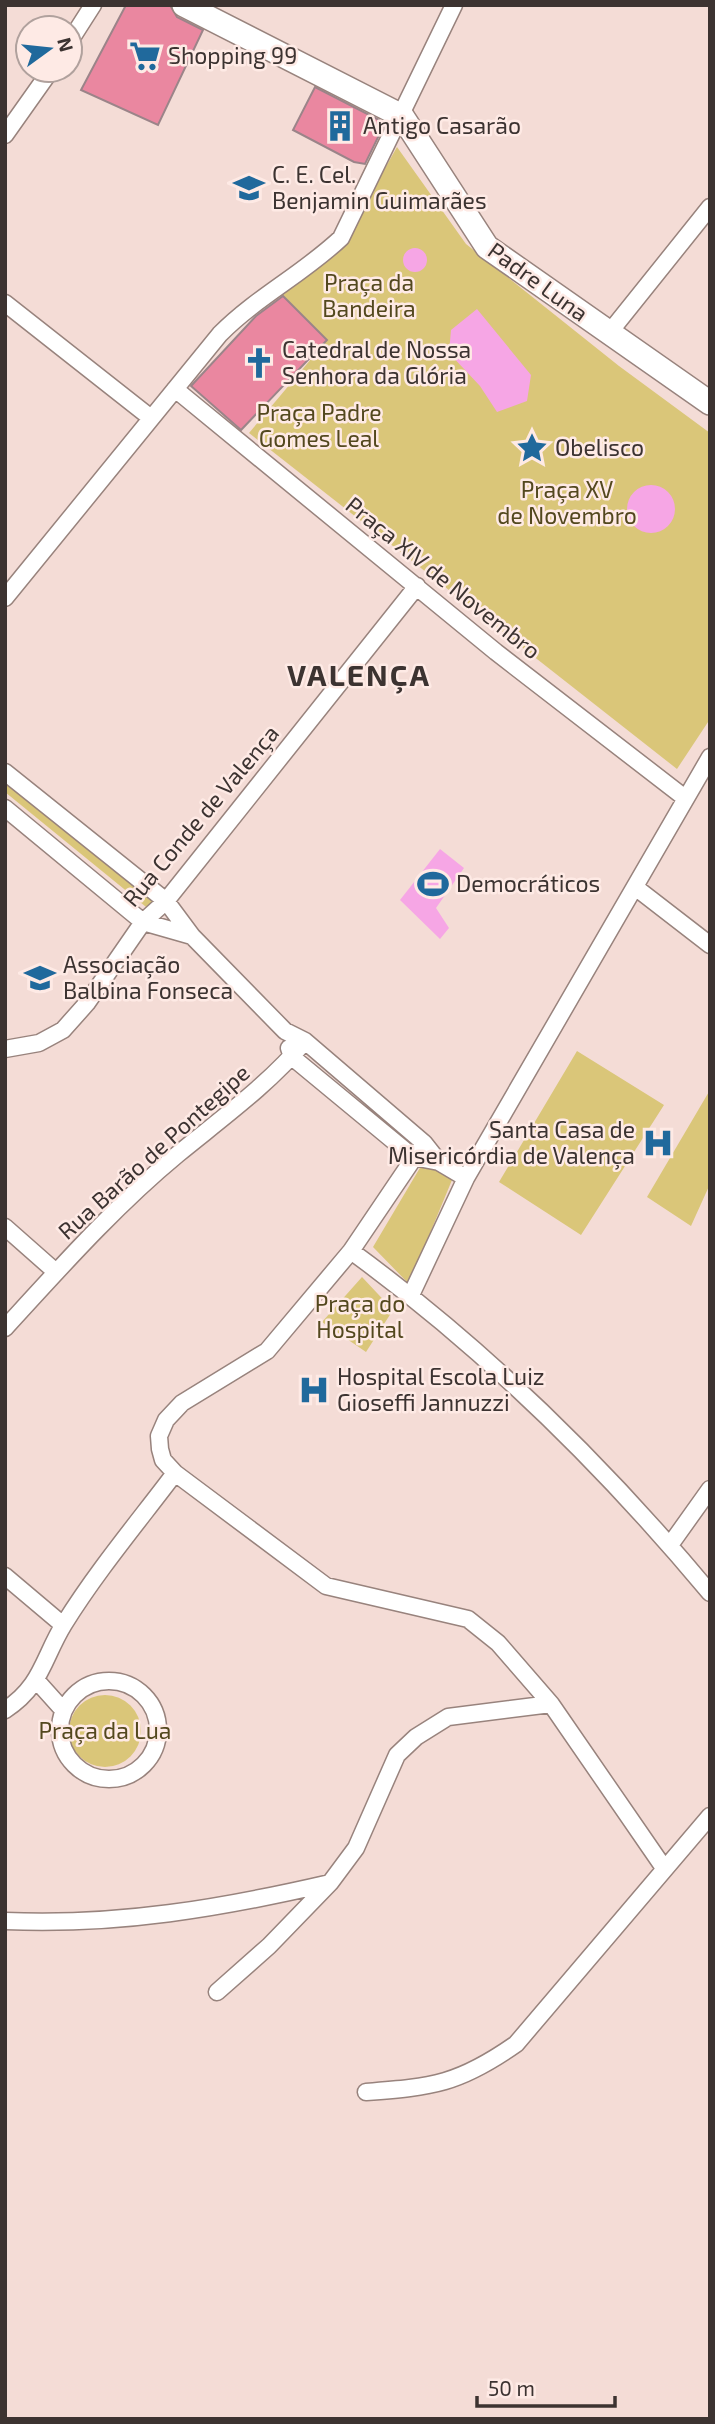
<svg xmlns="http://www.w3.org/2000/svg" width="715" height="2424" viewBox="0 0 715 2424" font-family="'Exo 2',sans-serif">
	<style>
		.green { fill: #dac679 }
		.water { fill: #f6a6e5 }
		.building { fill: #ea87a0; stroke: #9b8489; stroke-width: 2 }
		.lines { fill: none; stroke-linecap: round; stroke-linejoin: round }
		.street-casing { stroke: #98837d; stroke-width: 19 }
		.secondary-casing { stroke: #98837d; stroke-width: 26 }
		.street { stroke: #fff; stroke-width: 16 }
		.secondary { stroke: #fff; stroke-width: 23 }
		.labels { text-anchor: middle; stroke-width: 5; stroke-linejoin: round; paint-order: stroke }
		.poi-label { font-size: 23px; fill: #3c3331; stroke: #feeae5; text-anchor: start }
		.street-label { font-size: 23px; fill: #3c3331; stroke: #feeae5 }
		.park-label { font-size: 23px; fill: #53481e; stroke: #feeae5 }
		.district-label { font-size: 30px; font-weight: bold; letter-spacing: 2px; fill: #3c3331; stroke: #feeae5 }
	</style>
	<rect width="100%" height="100%" fill="#f4dcd6"/>
	<path class="green" d="M397 147 466 244 619 366 710 433V719L677 769 249 433 327 340 279 293 344 241Z
		M5 777 161 900 151 911 5 792Z
		M577 1051 664 1105 581 1235 499 1182Z
		M710 1090V1184L691 1226 647 1197Z
		M424 1161 452 1180 409 1284 373 1247Z
		M362 1277 393 1310 366 1352 322 1322Z
		M69 1731a36 36 0 1 1 72 0a36 36 0 1 1-72 0Z"/>
	<path class="water" d="M403 260a12 12 0 1 1 24 0a12 12 0 1 1-24 0Z
		M477 309 531 375 527 401 497 412 480 386 449 353 451 330Z
		M627 509a24 24 0 1 1 48 0a24 24 0 1 1-48 0Z
		M440 849 464 868 436 908 449 928 440 939 400 900Z"/>
	<path class="building" d="M126 5H170L177 17 203 30 158 125 81 90Z
		M315 87 385 123 365 164 354 162 293 130Z
		M283 296 327 340 241 430 191 386 256 316Z"/>
	<g class="lines">
		<defs>
			<path id="street" d="M70 41 93 5
				M5 135 51 70
				M5 303 151 418
				M609 333 710 207
				M175 389 496 652 685 798
				M5 598 220 334C258 296 303 274 341 238L454 5
				M5 772 166 901 192 936 285 1031 305 1041 424 1143 439 1162
				M5 808 143 922 192 936
				M635 887 710 945
				M289 1048 292 1057 413 1157 439 1162 466 1178
				M5 1049 39 1043 63 1030 87 1003 143 922 166 901 417 586
				M424 1143 351 1251 267 1351 182 1403 166 1420 159 1436 160 1449 163 1460 175 1473 326 1586 468 1619 498 1643 551 1704 664 1868
				M5 1227 56 1272
				M351 1251C484 1348 605 1467 710 1593
				M411 1295 466 1178 710 757
				M5 1328C60 1268 115 1206 178 1154 222 1118 268 1085 305 1041
				M670 1545 710 1489
				M5 1576 63 1625
				M60 1730a49 49 0 1 1 98 0a49 49 0 1 1-98 0Z
				M37 1681 63 1710
				M5 1710C42 1686 43 1658 64 1624 97 1571 138 1522 175 1473
				M5 1921C117 1926 222 1908 330 1883L356 1848 397 1755 416 1737 448 1717 551 1704
				M217 1992 269 1946 330 1883
				M366 2092C433 2087 459 2084 516 2044L710 1816"/>
			<path id="secondary" d="M184 5 402 116 487 247 710 403"/>
		</defs>
		<use href="#street" class="street-casing"/>
		<use href="#secondary" class="secondary-casing"/>
		<use href="#street" class="street"/>
		<use href="#secondary" class="secondary"/>
	</g>
	<defs>
		<symbol id="supermarket-bare" viewBox="-9 -9 18 18"><path d="M-6-5.5h2.5l.6 2H6L4.5 2H-2.5L-4.4-4H-6ZM-1.5 3.2a1.3 1.3 0 1 0 .1 0ZM3 3.2a1.3 1.3 0 1 0 .1 0Z" fill="#20699c" stroke="#feeae5" stroke-width="2.5" paint-order="stroke"/></symbol>
		<symbol id="building-bare" viewBox="-9 -9 18 18"><path d="M-4-6H4V6H1V3H-1V6H-4ZM-2.5-4.3h1.7v1.8h-1.7ZM.8-4.3h1.7v1.8H.8ZM-2.5-1h1.7V.8h-1.7ZM.8-1h1.7V.8H.8Z" fill="#20699c" stroke="#feeae5" stroke-width="2.5" paint-order="stroke"/></symbol>
		<symbol id="school-bare" viewBox="-9 -9 18 18"><path d="M0-5L7-2L0 1L-7-2ZM-4 1L0 2.5L4 1V4Q0 6-4 4Z" fill="#20699c" stroke="#feeae5" stroke-width="2.5" paint-order="stroke"/></symbol>
		<symbol id="church-bare" viewBox="-9 -9 18 18"><path d="M-1.2-6h2.4v3.5h3.3v2.4h-3.3V6h-2.4V-.1h-3.3v-2.4h3.3Z" fill="#20699c" stroke="#feeae5" stroke-width="2.5" paint-order="stroke"/></symbol>
		<symbol id="sight-bare" viewBox="-9 -9 18 18"><path d="M0-6L1.8-2.2L6-1.7L2.9 1.2L3.7 5.4L0 3.3L-3.7 5.4L-2.9 1.2L-6-1.7L-1.8-2.2Z" fill="#20699c" stroke="#feeae5" stroke-width="2.5" paint-order="stroke"/></symbol>
		<symbol id="stadium-bare" viewBox="-9 -9 18 18"><path d="M0-5a6.5 5 0 1 0 0 10a6.5 5 0 1 0 0-10ZM-3.5-1.8h7v3.6h-7Z" fill="#20699c" stroke="#feeae5" stroke-width="2.5" paint-order="stroke"/></symbol>
		<symbol id="hospital-bare" viewBox="-9 -9 18 18"><path d="M-5-5h3v3.5h4V-5h3V5h-3V1.5h-4V5h-3Z" fill="#20699c" stroke="#feeae5" stroke-width="2.5" paint-order="stroke"/></symbol>
	</defs>
	<g fill-rule="evenodd">
		<use href="#supermarket-bare" x="123" y="34" width="44" height="44"/>
		<use href="#building-bare" x="318" y="104" width="44" height="44"/>
		<use href="#school-bare" x="227" y="166" width="44" height="44"/>
		<use href="#church-bare" x="237" y="341" width="44" height="44"/>
		<use href="#sight-bare" x="510" y="426" width="44" height="44"/>
		<use href="#stadium-bare" x="411" y="862" width="44" height="44"/>
		<use href="#school-bare" x="18" y="956" width="44" height="44"/>
		<use href="#hospital-bare" x="636" y="1121" width="44" height="44"/>
		<use href="#hospital-bare" x="292" y="1368" width="44" height="44"/>
	</g>
	<g class="labels">
		<g class="poi-label">
			<text x="168" y="64">Shopping 99</text>
			<text x="363" y="134">Antigo Casarão</text>
			<text x="272" y="183">C. E. Cel.<tspan x="272" dy="26">Benjamin Guimarães</tspan></text>
			<text x="282" y="358">Catedral de Nossa<tspan x="282" dy="26">Senhora da Glória</tspan></text>
			<text x="555" y="456">Obelisco</text>
			<text x="456" y="892">Democráticos</text>
			<text x="63" y="973">Associação<tspan x="63" dy="26">Balbina Fonseca</tspan></text>
			<text x="635" y="1138" text-anchor="end">Santa Casa de<tspan x="635" dy="26">Misericórdia de Valença</tspan></text>
			<text x="337" y="1385">Hospital Escola Luiz<tspan x="337" dy="26">Gioseffi Jannuzzi</tspan></text>
		</g>
		<g class="street-label">
			<text transform="translate(538 282) rotate(36)" y="8">Padre Luna</text>
			<text transform="translate(443 578) rotate(39)" y="8">Praça XIV de Novembro</text>
			<text transform="translate(201 816) rotate(-50)" y="8">Rua Conde de Valença</text>
			<text transform="translate(154 1152) rotate(-42)" y="8">Rua Barão de Pontegipe</text>
		</g>
		<g class="park-label">
			<text x="369" y="291">Praça da<tspan x="369" dy="26">Bandeira</tspan></text>
			<text x="319" y="421">Praça Padre<tspan x="319" dy="26">Gomes Leal</tspan></text>
			<text x="567" y="498">Praça XV<tspan x="567" dy="26">de Novembro</tspan></text>
			<text x="360" y="1312">Praça do<tspan x="360" dy="26">Hospital</tspan></text>
			<text x="105" y="1739">Praça da Lua</text>
		</g>
		<g class="district-label">
			<text x="359" y="686">VALENÇA</text>
		</g>
	</g>
	<rect width="715" height="2424" fill="none" stroke="#3c3331" stroke-width="14"/>
	<g transform="translate(49 49) rotate(75)"><circle r="33" fill="#feeae5" stroke="#b0a19d" stroke-width="2"/>
	<path d="M0-5L12 26L0 18L-12 26Z" fill="#20699c"/>
	<text y="-10" font-size="19" font-weight="bold" text-anchor="middle" fill="#3c3331">N</text>
	</g>
	<path d="M477 2396v10h138v-10" fill="none" stroke="#3c3331" stroke-width="3.5"/>
	<text x="488" y="2396" font-size="21" fill="#3c3331" stroke="#feeae5" stroke-width="5" paint-order="stroke">50 m</text>
</svg>
